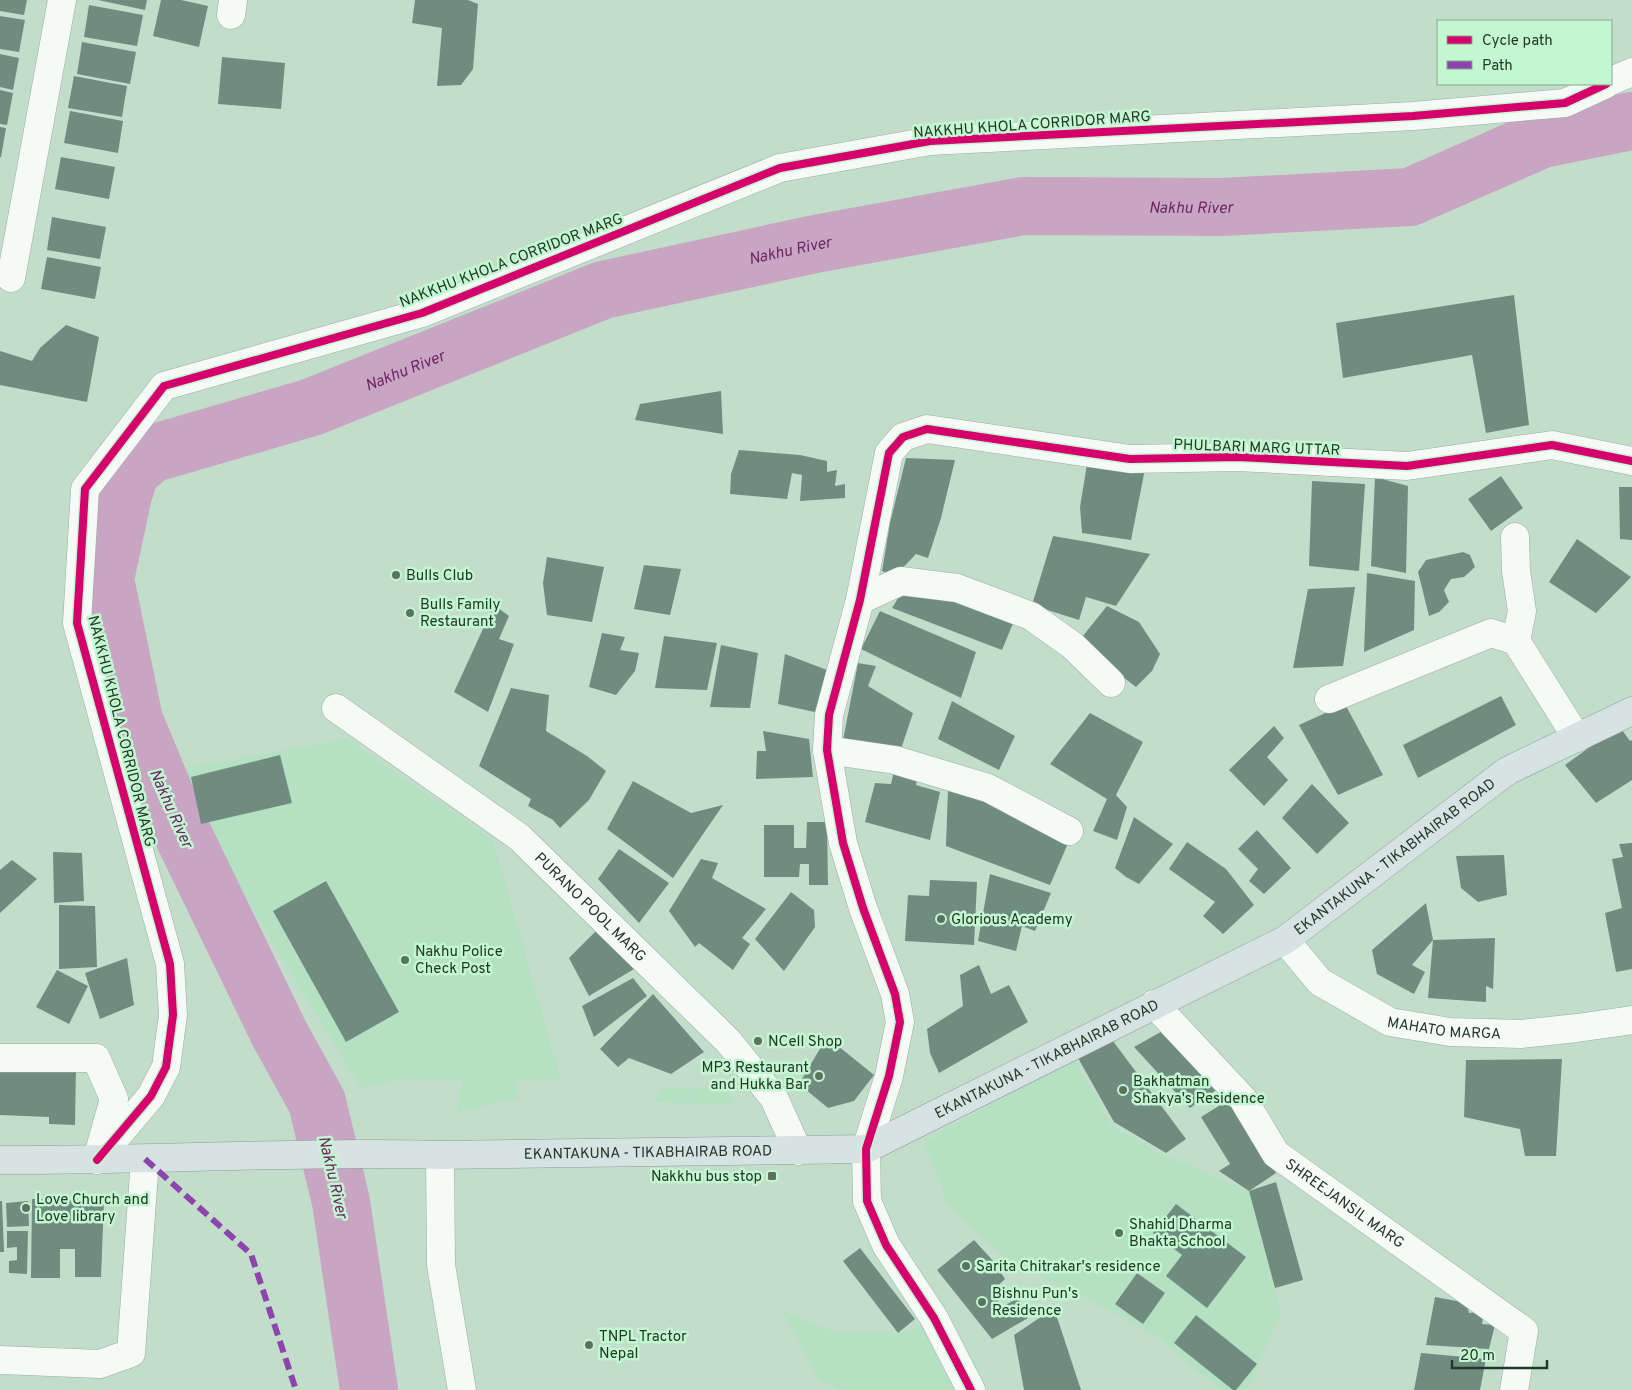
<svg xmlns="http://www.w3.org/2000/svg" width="1632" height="1390" viewBox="0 0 1632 1390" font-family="Overpass,sans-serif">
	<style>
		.built { fill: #b4e1c1 }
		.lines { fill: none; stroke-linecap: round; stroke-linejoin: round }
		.river { stroke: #c8a5c2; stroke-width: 58 }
		.building { fill: #708c80 }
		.minor-casing { stroke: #98ae9e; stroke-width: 29 }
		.major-casing { stroke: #849f97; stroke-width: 29 }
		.minor { stroke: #f6faf7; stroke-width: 28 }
		.major { stroke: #d7e3e2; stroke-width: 28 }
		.quiet { stroke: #8e44ad; stroke-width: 6; stroke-dasharray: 12 6; stroke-linecap: butt }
		.cycleway-casing { stroke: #c3f7d1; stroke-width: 11 }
		.cycleway { stroke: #d6006c; stroke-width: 8 }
		.poi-dot { fill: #5b7261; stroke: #c3f7d1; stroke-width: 2 }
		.labels { text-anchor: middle; stroke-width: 5; stroke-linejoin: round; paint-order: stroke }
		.street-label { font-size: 15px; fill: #233829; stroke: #c3f7d1 }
		.poi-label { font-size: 15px; fill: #233829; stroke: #c3f7d1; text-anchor: start }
		.water-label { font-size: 16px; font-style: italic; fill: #6e2565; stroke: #c3f7d1 }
	</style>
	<rect width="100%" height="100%" fill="#c2deca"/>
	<path class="built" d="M347 739 493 840 561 1081 515 1080 518 1099 457 1111 463 1079H399L361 1088 169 771Z
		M1074 1058 1112 1126 1163 1154 1249 1191 1281 1314 1247 1390H1221L1156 1336 1084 1297 1008 1261 948 1204 924 1142Z
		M663 1088 727 1089 733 1105 655 1102Z
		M783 1312 838 1333H898L922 1326 952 1384V1390H837L818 1378Z"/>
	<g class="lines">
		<path class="river" id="s1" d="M369 1390 341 1202 317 1102 279 1033 173 814 134 720 105 579 123 495 131 470 151 454 312 407 603 290 815 244 1023 206 1222 207 1410 197 1542 139 1632 121"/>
	</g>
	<path class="building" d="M0 0H27L24 15 0 11Z
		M98 0H147L145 10Z
		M161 0H181L208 6 199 47 153 36Z
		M415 0H468L478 4 473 69 461 85 437 86 442 28 412 23Z
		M89 5 143 15 137 46 84 37Z
		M0 16 25 20 19 52 0 49Z
		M82 42 136 52 130 84 77 74Z
		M0 54 19 58 13 90 0 87Z
		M222 57 285 63 281 109 218 104Z
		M74 76 127 86 122 117 68 108Z
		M0 90 13 93 7 125 0 124Z
		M70 111 123 121 118 153 64 143Z
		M0 127 6 128 1 157H0Z
		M61 157 115 167 109 199 55 189Z
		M52 217 106 227 100 259 47 250Z
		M47 257 101 267 95 299 41 289Z
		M1514 295 1529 425 1486 433 1472 355 1343 378 1336 323Z
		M66 325 99 337 87 402 0 385V351L32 361 40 348Z
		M721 391 723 434 635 420 640 404Z
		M739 450 800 455 827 461V472L837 470 835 486 845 484V498L800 501 802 475 792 473 787 499 730 494 731 474Z
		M906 458 955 460 941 518 928 558 916 554 895 576 882 571 890 523Z
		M1087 464 1145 469 1131 540 1082 533 1080 507Z
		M1501 476 1523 508 1491 531 1468 499Z
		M1375 477 1408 486 1406 573 1371 566Z
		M1312 481 1365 484 1359 571 1309 566Z
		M1619 487H1632V540L1620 539Z
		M1053 536 1094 543 1150 554 1116 606 1086 597 1079 620 1032 605Z
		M1577 539 1631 577 1596 613 1549 582Z
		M1463 552 1470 555 1475 567 1464 577 1451 579 1444 590 1449 602 1439 612 1429 616 1418 572 1426 560Z
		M547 557 604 567 592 622 547 615 543 583Z
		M644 565 681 569 670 615 634 609Z
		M1367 573 1415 581 1414 630 1364 652Z
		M905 587 963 599 1014 621 1002 650 892 608Z
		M1355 587 1343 666 1293 668 1308 589Z
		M494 605 509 616 499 639 514 644 488 712 454 692Z
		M1107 606 1139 622 1160 654 1152 671 1136 687 1078 642Z
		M880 611 976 652 961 698 861 649Z
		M602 633 625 637 620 650 639 653 635 671 616 695 589 687Z
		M664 636 717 643 707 690 655 688Z
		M721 645 758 653 750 708 710 707Z
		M785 654 827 670 819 713 778 704Z
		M858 663 876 666 868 686 913 713 900 752 843 740Z
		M511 688 549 695 546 731 587 756 606 771 589 800 560 828 553 820 528 806 531 799 479 766Z
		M1501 696 1516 725 1418 778 1403 745Z
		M952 701 1015 736 999 770 938 739Z
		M1345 704 1383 775 1338 795 1299 725Z
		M1090 713 1143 742 1116 795 1127 807 1117 840 1093 831 1107 799 1050 764Z
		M1274 726 1284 738 1267 757 1288 780 1264 806 1229 770Z
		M1619 726 1630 741 1632 740V780L1596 803 1565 765Z
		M763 731 809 739 813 777 756 779 757 751H766Z
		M280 755 292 803 201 824 191 777Z
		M895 766 918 772 916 785 940 792 930 840 865 822 875 783 891 784Z
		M633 781 691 813 723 805 673 878 607 829Z
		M1312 784 1349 823 1317 854 1282 818Z
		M948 789 992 802 1069 841 1050 885 946 846Z
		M1134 817 1173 844 1139 884 1126 877 1115 868Z
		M807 822H827L828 885H809V864H800L799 877H764V825H794V848H806Z
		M1257 830 1291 868 1264 894 1249 881 1258 869 1238 849Z
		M1187 842 1226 869 1254 905 1223 934 1203 916 1215 902 1169 869Z
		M1632 843V969L1616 972 1605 913 1622 908 1612 859 1623 857 1619 844Z
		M619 849 669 883 639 923 598 879Z
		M53 852 82 853 84 901 54 903Z
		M1504 855 1507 895 1478 902 1461 888 1456 856Z
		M701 859 718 863 712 878 766 909 742 938 750 944 733 970 699 943 695 947 669 911Z
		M12 860 37 879 0 913V870Z
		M990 874 1051 893 1035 931 1022 926 1016 951 978 941Z
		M930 880 977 882 974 945 905 941 908 895 929 896Z
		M326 881 399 1012 346 1042 273 911Z
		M791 892 814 910 815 927 784 971 755 939Z
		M1426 903 1433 940 1495 938 1493 989 1486 986V1002L1428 998 1433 940 1412 965 1425 972 1414 994 1377 974 1372 950Z
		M59 905 95 906 97 967 59 969Z
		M597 930 634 969 589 996 569 958Z
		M127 958 134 1005 100 1019 85 973Z
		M979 965 991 994 1009 985 1028 1022 939 1073 930 1053 927 1029 963 1006 960 975Z
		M57 970 88 986 69 1024 36 1007Z
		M633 978 647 996 594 1037 582 1006Z
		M653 994 704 1052 671 1074 629 1058 618 1067 600 1049Z
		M1168 1028 1219 1088 1190 1108 1134 1047Z
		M827 1037 874 1075 854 1101 828 1108 799 1084Z
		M1110 1037 1186 1139 1166 1153 1114 1122 1078 1058Z
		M1562 1059 1556 1156H1525L1520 1129 1464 1117 1466 1060Z
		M0 1062 76 1064 75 1125 49 1124V1117L0 1115Z
		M1230 1099 1276 1173 1249 1191 1219 1171 1230 1164 1201 1117Z
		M1276 1182 1303 1280 1275 1288 1249 1191Z
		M32 1199 104 1200 101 1277H75V1249H60V1278H31Z
		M0 1201H2L4 1252H0Z
		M28 1201 29 1226 7 1227 6 1203Z
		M1176 1204 1246 1257 1207 1308 1166 1276 1182 1255 1153 1233Z
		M7 1231H28L27 1274 9 1273V1261L17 1260V1247L7 1248Z
		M974 1240 995 1263 1005 1279 992 1291 1002 1307 1018 1298 1028 1318 992 1339 937 1270Z
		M860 1248 915 1319 898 1333 843 1261Z
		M1137 1273 1165 1293 1143 1324 1115 1304Z
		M1435 1297 1467 1303 1469 1313 1484 1311 1482 1324 1495 1325 1489 1349 1426 1345Z
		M1054 1308 1081 1390H1024L1014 1335Z
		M1196 1315 1257 1364 1236 1390H1233L1174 1343Z
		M1421 1353 1486 1359 1480 1390H1414Z"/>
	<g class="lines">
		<defs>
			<g id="minor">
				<path d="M231 15 233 0"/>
				<path d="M1611 81 1632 72"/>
				<path d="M11 278 62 0"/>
				<path d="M1515 537 1516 571 1522 611 1516 641"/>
				<path d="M860 600 901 581 957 588 1031 616 1072 645 1111 683"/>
				<path d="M1329 699 1491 633 1516 641 1577 738"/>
				<path id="s2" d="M336 708 519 837 728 1041 774 1098 798 1151"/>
				<path d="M827 750 895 760 988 788 1069 831"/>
				<path id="s3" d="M1285 940 1320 982 1390 1022 1450 1032 1521 1034 1577 1028 1632 1020"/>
				<path id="s4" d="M1154 1004 1243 1099 1276 1154 1524 1331 1514 1390"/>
				<path d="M0 1058H96L114 1099 99 1152"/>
				<path d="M440 1155 441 1265 462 1390"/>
				<path d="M97 1160 151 1096 166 1067 173 1015 170 964 77 623 85 489 164 386 422 313 780 168 930 141 1413 116 1565 103 1606 84"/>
				<path d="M0 1360 100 1364 131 1353 145 1159"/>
				<path d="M971 1390 934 1318 886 1245 867 1201 866 1149 889 1076 900 1022 895 994 863 908 843 843 827 750 829 715 860 600 889 453 903 437 927 429 1130 459 1238 457 1407 466 1552 445 1632 461"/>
			</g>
			<g id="major">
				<path id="s5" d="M0 1160C147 1161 294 1151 440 1155L866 1149 1285 940 1507 771 1632 711"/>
			</g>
		</defs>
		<use href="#minor" class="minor-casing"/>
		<use href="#major" class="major-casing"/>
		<use href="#minor" class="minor"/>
		<use href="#major" class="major"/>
		<path class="quiet" d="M145 1159 251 1254 296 1390"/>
		<defs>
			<path id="cycleway" d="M97 1160 151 1096 166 1067 173 1015 170 964 77 623 85 489 164 386 422 313 780 168 930 141 1413 116 1565 103 1606 84
				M971 1390 934 1318 886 1245 867 1201 866 1149 889 1076 900 1022 895 994 863 908 843 843 827 750 829 715 860 600 889 453 903 437 927 429 1130 459 1238 457 1407 466 1552 445 1632 461"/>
		</defs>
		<use href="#cycleway" class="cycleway-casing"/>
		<use href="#cycleway" class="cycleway"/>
	</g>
	<g class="poi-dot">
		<circle cx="396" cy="575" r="5"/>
		<circle cx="410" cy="613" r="5"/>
		<circle cx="941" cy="919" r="5"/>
		<circle cx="405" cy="960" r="5"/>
		<circle cx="758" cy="1041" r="5"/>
		<circle cx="819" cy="1076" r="5"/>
		<circle cx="1123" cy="1090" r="5"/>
		<rect x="767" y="1171" width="10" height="10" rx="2.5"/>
		<circle cx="26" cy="1208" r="5"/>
		<circle cx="1119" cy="1233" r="5"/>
		<circle cx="966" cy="1266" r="5"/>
		<circle cx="982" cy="1302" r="5"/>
		<circle cx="589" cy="1345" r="5"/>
	</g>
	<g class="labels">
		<g class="street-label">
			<text transform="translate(1032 124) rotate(-4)" y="5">NAKKHU KHOLA CORRIDOR MARG</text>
			<text transform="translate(511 260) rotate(-21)" y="5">NAKKHU KHOLA CORRIDOR MARG</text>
			<text transform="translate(1257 447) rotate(2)" y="5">PHULBARI MARG UTTAR</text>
			<text transform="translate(122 731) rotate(76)" y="5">NAKKHU KHOLA CORRIDOR MARG</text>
			<text dy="5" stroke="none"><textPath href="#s5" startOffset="1472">EKANTAKUNA - TIKABHAIRAB ROAD</textPath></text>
			<text dy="5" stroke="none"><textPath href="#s2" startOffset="324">PURANO POOL MARG</textPath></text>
			<text dy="5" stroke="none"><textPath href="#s3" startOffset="190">MAHATO MARGA</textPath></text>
			<text dy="5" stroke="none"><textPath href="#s5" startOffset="1068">EKANTAKUNA - TIKABHAIRAB ROAD</textPath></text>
			<text dy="5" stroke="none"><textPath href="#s5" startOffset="648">EKANTAKUNA - TIKABHAIRAB ROAD</textPath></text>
			<text dy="5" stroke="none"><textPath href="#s4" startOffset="279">SHREEJANSIL MARG</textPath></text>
		</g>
		<g class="poi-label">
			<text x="406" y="580">Bulls Club</text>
			<text x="420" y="609">Bulls Family<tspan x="420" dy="17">Restaurant</tspan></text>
			<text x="951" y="924">Glorious Academy</text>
			<text x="415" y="956">Nakhu Police<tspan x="415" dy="17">Check Post</tspan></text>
			<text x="768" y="1046">NCell Shop</text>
			<text x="809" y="1072" text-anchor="end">MP3 Restaurant<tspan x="809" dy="17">and Hukka Bar</tspan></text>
			<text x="1133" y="1086">Bakhatman<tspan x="1133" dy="17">Shakya's Residence</tspan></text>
			<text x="762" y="1181" text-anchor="end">Nakkhu bus stop</text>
			<text x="36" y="1204">Love Church and<tspan x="36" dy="17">Love library</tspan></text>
			<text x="1129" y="1229">Shahid Dharma<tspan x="1129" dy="17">Bhakta School</tspan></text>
			<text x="976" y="1271">Sarita Chitrakar's residence</text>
			<text x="992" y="1298">Bishnu Pun's<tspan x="992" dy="17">Residence</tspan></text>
			<text x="599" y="1341">TNPL Tractor<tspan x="599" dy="17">Nepal</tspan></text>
		</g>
		<g class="water-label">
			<text dy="6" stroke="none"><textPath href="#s1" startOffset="2076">Nakhu River</textPath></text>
			<text dy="6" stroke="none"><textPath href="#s1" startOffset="1671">Nakhu River</textPath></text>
			<text dy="6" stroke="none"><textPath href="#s1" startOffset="1266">Nakhu River</textPath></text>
			<text transform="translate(172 808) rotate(66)" y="6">Nakhu River</text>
			<text transform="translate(334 1177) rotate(77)" y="6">Nakhu River</text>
		</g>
	</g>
	<rect x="1437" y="20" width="175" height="65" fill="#c3f7d1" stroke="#83ab8e"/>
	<rect x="1447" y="36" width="25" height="8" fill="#d6006c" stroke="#83ab8e"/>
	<text x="1482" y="45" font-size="15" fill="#233829">Cycle path</text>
	<rect x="1447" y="61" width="25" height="8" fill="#8e44ad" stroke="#83ab8e"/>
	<text x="1482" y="70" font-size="15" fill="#233829">Path</text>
	<path d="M1452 1360v8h95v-8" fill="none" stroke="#233829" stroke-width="2.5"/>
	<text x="1460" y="1360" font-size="15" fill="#233829" stroke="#c3f7d1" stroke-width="4" paint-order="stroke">20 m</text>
</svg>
